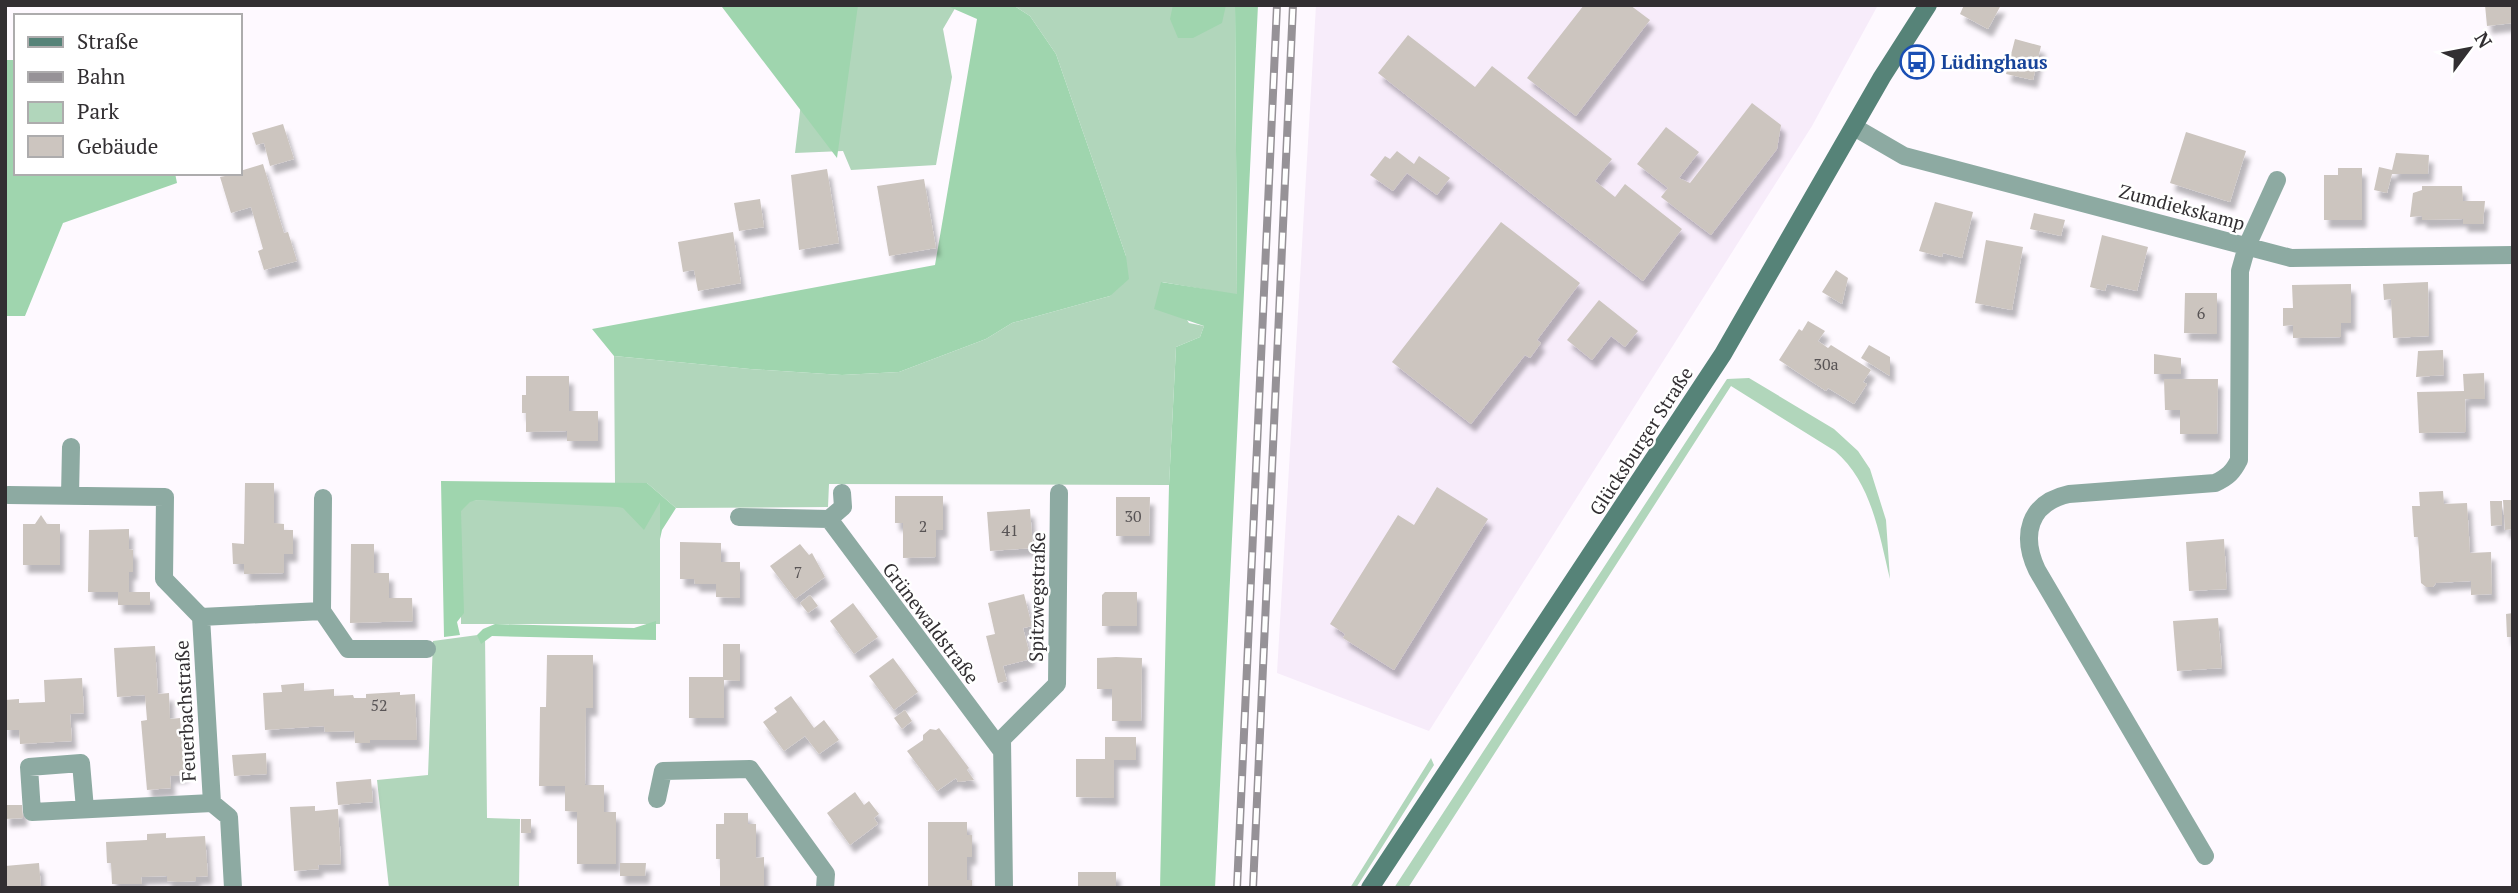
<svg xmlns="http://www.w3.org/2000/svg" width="2518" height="893" viewBox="0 0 2518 893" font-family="'PT Serif',serif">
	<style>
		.built { fill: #f7ecfa }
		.green { fill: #b1d6bb }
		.forest { fill: #9fd5ae }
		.building { fill: #ccc5bf; filter: url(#shadow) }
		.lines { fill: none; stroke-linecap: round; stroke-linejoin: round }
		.street { stroke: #8daaa2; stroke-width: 18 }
		.secondary { stroke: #568378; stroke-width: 18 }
		.rail-casing { stroke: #969297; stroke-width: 8 }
		.rail { stroke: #fff; stroke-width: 5; stroke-dasharray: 16; stroke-linecap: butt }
		.labels { text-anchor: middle; stroke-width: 5; stroke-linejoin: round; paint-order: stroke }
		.number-label { font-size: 16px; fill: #585455 }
		.transit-label { font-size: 19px; font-weight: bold; fill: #164399; stroke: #fff; text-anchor: start }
		.street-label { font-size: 19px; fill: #322f32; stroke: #fff }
	</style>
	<defs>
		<filter id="shadow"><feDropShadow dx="4.5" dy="8" stdDeviation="2" flood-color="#0004"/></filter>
	</defs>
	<rect width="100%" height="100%" fill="#fef9ff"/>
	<path class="built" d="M1316 5H1878L1812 126 1429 731 1277 673Z"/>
	<path class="green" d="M815 5H957L943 29 952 77 936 165 851 170 843 151 795 153 812 11Z
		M1013 5H1235L1237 295 1162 282 1189 323 1204 326 1200 337 1176 347 1169 485 829 484 828 507 676 508 647 483H615L614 356 750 369 842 375 899 372 986 339 1012 323 1110 296 1126 256 1056 54 1030 16Z
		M1749 378 1834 429 1858 451 1870 469 1886 520 1890 579C1879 534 1872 483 1835 451L1731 386 1408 888H1394L1727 379Z
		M461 500 660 501V624H461Z
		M485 634 487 818 520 819 519 888H389L377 780 428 775 433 641Z
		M1431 758 1434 765 1356 888H1350Z"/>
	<path class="forest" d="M715 5H858L837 158 722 7Z
		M945 5H1013L1030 16 1056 54 1126 256 1129 279 1110 296 1012 323 986 339 899 372 842 375 750 369 614 356 592 329 935 265 977 19Z
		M1173 5H1226L1222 23 1193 38H1178L1170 19Z
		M1235 5H1258L1215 888H1160L1169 485 1176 347 1200 337 1204 326 1154 309 1161 282 1237 294Z
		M5 60H16V173H175L177 183 63 223 25 316H5Z
		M441 481 647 483 676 508 662 530 660 539V502L644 530 623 508 618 507 476 500 470 502 461 511 464 613 457 622 460 635 444 637Z
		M656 621V640L492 636 481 644 477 635 483 629 495 624 634 628Z"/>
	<path class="building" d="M1584 5H1630L1650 20 1576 116 1527 78Z
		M1964 5H2001L1988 29 1960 14Z
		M2485 5H2513V23L2487 26Z
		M1408 35 1475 87 1492 66 1612 159 1595 181 1615 197 1625 184 1682 229 1643 281 1378 73Z
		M2015 39 2041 46 2033 80 2006 74Z
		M1752 103 1781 125 1777 149 1711 235 1661 197 1668 188 1637 164 1666 127 1699 152 1679 178 1690 183Z
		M283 124 294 159 270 166 264 143 256 145 252 133Z
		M2186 132 2246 151 2230 202 2170 183Z
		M1397 151 1414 164 1419 156 1450 178 1437 195 1407 173 1393 191 1370 175 1385 156 1390 159Z
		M2396 153 2429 155 2428 174H2392L2387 193 2374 190 2379 167 2392 170Z
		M263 164 284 233 288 232 297 261 264 270 258 251 263 249 251 207 231 213 220 177 240 173V171Z
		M2338 168H2362V220H2324V175H2338Z
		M827 169 839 243 799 250 791 175Z
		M924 179 936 248 889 256 877 186Z
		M2422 186H2462L2463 201H2485L2483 224H2463V219L2422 220V216L2410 217 2413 193 2422 190Z
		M760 199 764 227 739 231 734 203Z
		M1935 202 1973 212 1962 258 1943 253 1942 257 1919 251Z
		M2034 213 2065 220 2061 236 2030 229Z
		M1501 222 1580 283 1537 340 1541 343 1530 358 1525 355 1471 424 1392 362Z
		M733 232 741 283 698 291 694 270 683 272 678 242Z
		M2102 235 2148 247 2137 291 2107 284 2105 291 2090 287Z
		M1986 240 2023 247 2012 310 1975 303Z
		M1836 270 1848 278 1842 304 1822 292Z
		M2428 282 2429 336 2393 338 2391 299 2384 300 2383 284Z
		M2351 284V323H2341V337L2293 338V325L2283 326V308H2293L2292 285Z
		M2185 293H2217V334L2184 333Z
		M1599 300 1638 331 1625 347 1611 336 1592 360 1567 340Z
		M1808 321 1825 331 1818 341 1828 348 1831 345 1871 370 1863 382 1867 384 1854 404 1828 388 1826 391 1779 360 1799 329 1802 331Z
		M1869 345 1890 357V376L1861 358Z
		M2443 350 2444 375 2416 377 2418 351Z
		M2154 354 2181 358V374H2154Z
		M2484 373 2485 399H2465L2466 432 2419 433 2417 392 2464 391 2463 374Z
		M526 376H569V411H598V441H567V431L526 432V413H522V395H526Z
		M2164 379H2218L2217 434H2180V410H2165Z
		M245 483H274V523L284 524V530H293V554H284V573L244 574V564H233L232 543 244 544Z
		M1437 487 1488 519 1394 670 1343 638 1345 634 1330 624 1398 515 1414 525Z
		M2443 491 2444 504 2467 503 2470 553 2491 552 2492 594 2471 595V581L2436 583 2433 587H2426L2421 583 2418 537H2414L2412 506H2420L2419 492Z
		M895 496H943V530H936V557L903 558V523H895Z
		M1116 497H1150L1149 536H1116Z
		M2503 500H2513V529L2505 530Z
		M2490 501H2502V525L2491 526Z
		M1030 509 1033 548 990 551 987 512Z
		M41 515 47 524H60V565H23V524H35Z
		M129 529V549L133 550V572H129V592H150V605H118V592H88L89 530Z
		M2224 539 2227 589 2189 591 2186 542Z
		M680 542 721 543V562H740V598L716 597V584H695L694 579H680Z
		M351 544H374V573H389V598H412L413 621 350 623Z
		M800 544 809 555 812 553 825 577 795 599 770 566Z
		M1105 592H1137V626H1102V595Z
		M1024 594 1032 626 1023 628 1031 659 1003 666 1007 681 998 683 986 636 995 634 988 603Z
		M810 595 818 606 808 613 800 603Z
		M853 603 878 637 854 654 830 621Z
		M2513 613V637H2507L2506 614Z
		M2218 618 2222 668 2177 671 2173 621Z
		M723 644H740V681L724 680V718H689V677H723Z
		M155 646 158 694 169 693 170 719 180 718 184 775 170 776 171 788 147 790 141 721 147 720 145 695 117 697 114 648Z
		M547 655H593V708H586L585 785H604V812H616V864H577V812L565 811V786H539L540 707H546Z
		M1116 657 1142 658 1141 721H1112V689H1097V658Z
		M893 658 918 692 894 710 869 676Z
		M82 678 84 713 70 714 72 741 20 744 19 730H5V700L19 699V703L45 702 44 680Z
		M304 683V691L334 689V696L353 695 354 698H366V694L400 692V695L415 694 417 740H370V743H355L354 731 325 732 324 726 265 730 263 693 282 692 281 685Z
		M791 696 814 728 824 720 839 740 819 754 805 736 784 751 763 722 777 712 774 708Z
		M905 710 912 721 902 729 894 718Z
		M939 728 969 768 967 770 974 780 958 782 956 778 937 791 907 751 923 740V735L930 729 936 730Z
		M1105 737H1136V760H1114V798L1076 797V759H1105Z
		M266 753 267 774 234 776 232 755Z
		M371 779 373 802 338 805 336 782Z
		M855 792 864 805 869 801 879 814 874 818 878 824 850 845 827 813Z
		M5 805H22L23 818 5 819Z
		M315 806V811L338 809 341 864 318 865 319 869 294 871 290 807Z
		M724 813H748V824H756V858L764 857V888H720V859H716V824H724Z
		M521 819H531V833H521Z
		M928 822H967V835H972V857H967V880H972V888H928Z
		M166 833V838L205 836 208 876 196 877V881L178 882 167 881V876L141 877 142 884H112L111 863H107L106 842 147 840V834Z
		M39 863 41 888H5V866Z
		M620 863H646L645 876H620Z
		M1078 872H1116V888H1078Z"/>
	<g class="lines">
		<path class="street" d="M1854 127 1904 156 2291 258 2513 255
			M8 495 165 497 164 579 201 617
			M70 496 71 447
			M739 517 829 519 1002 751
			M829 519 843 507 842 493
			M322 611 348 649H427
			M657 799 663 771 750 769 826 874 825 888
			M85 809 81 763 29 767 32 812 212 803
			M2205 856 2037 570C2021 536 2028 503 2069 494L2215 483C2228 477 2233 472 2239 460L2240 271 2247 246 2277 180
			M233 888 229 817 212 803 201 617 322 611 323 498
			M1004 888 1002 739 1057 684 1059 493"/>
		<path class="secondary" d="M1370 888 1723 354 1882 77 1928 5"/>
		<defs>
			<path id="rail" d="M1237 888 1277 5
				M1253 888 1293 5"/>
		</defs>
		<use href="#rail" class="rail-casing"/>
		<use href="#rail" class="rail"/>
	</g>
	<defs>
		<symbol id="bus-ring" viewBox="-11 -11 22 22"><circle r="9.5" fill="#fff" stroke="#1a4fb4" stroke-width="1.5"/><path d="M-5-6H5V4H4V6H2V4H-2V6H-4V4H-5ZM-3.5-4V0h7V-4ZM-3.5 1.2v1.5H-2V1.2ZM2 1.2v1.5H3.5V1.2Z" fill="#1a4fb4"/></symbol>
	</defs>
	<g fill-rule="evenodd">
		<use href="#bus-ring" x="1898" y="43" width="38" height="38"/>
	</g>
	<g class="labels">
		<g class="number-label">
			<text x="2201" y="319">6</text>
			<text x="1826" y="370">30a</text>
			<text x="1133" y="522">30</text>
			<text x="923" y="532">2</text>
			<text x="1010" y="536">41</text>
			<text x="798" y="578">7</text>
			<text x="379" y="711">52</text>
		</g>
		<g class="transit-label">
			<text x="1941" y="69">Lüdinghaus</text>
		</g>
		<g class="street-label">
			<text transform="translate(2182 207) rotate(15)" y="7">Zumdiekskamp</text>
			<text transform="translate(1641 441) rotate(-57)" y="7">Glücksburger Straße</text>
			<text transform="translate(1037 597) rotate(-89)" y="7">Spitzwegstraße</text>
			<text transform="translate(931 623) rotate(53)" y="7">Grünewaldstraße</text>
			<text transform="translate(185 711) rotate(-93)" y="7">Feuerbachstraße</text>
		</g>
	</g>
	<rect width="2518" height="893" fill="none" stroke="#322f32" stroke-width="14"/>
	<rect x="14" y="14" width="228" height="161" fill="#ffffff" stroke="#adacad" stroke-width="2"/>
	<rect x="28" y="37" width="35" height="10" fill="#568378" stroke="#adacad" stroke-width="2"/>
	<text x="77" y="49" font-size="21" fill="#322f32">Straße</text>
	<rect x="28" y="72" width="35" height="10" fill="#969297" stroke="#adacad" stroke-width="2"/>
	<text x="77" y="84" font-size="21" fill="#322f32">Bahn</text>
	<rect x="28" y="102" width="35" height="21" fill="#b1d6bb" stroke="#adacad" stroke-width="2"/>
	<text x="77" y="119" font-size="21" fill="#322f32">Park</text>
	<rect x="28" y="136" width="35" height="21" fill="#ccc5bf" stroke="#adacad" stroke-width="2"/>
	<text x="77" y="154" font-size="21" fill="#322f32">Gebäude</text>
	<g transform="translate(2469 49) rotate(58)" stroke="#ffffff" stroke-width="5" paint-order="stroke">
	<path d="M0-5L12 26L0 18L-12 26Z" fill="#322f32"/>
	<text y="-10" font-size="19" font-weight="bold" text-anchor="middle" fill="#322f32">N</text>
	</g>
</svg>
